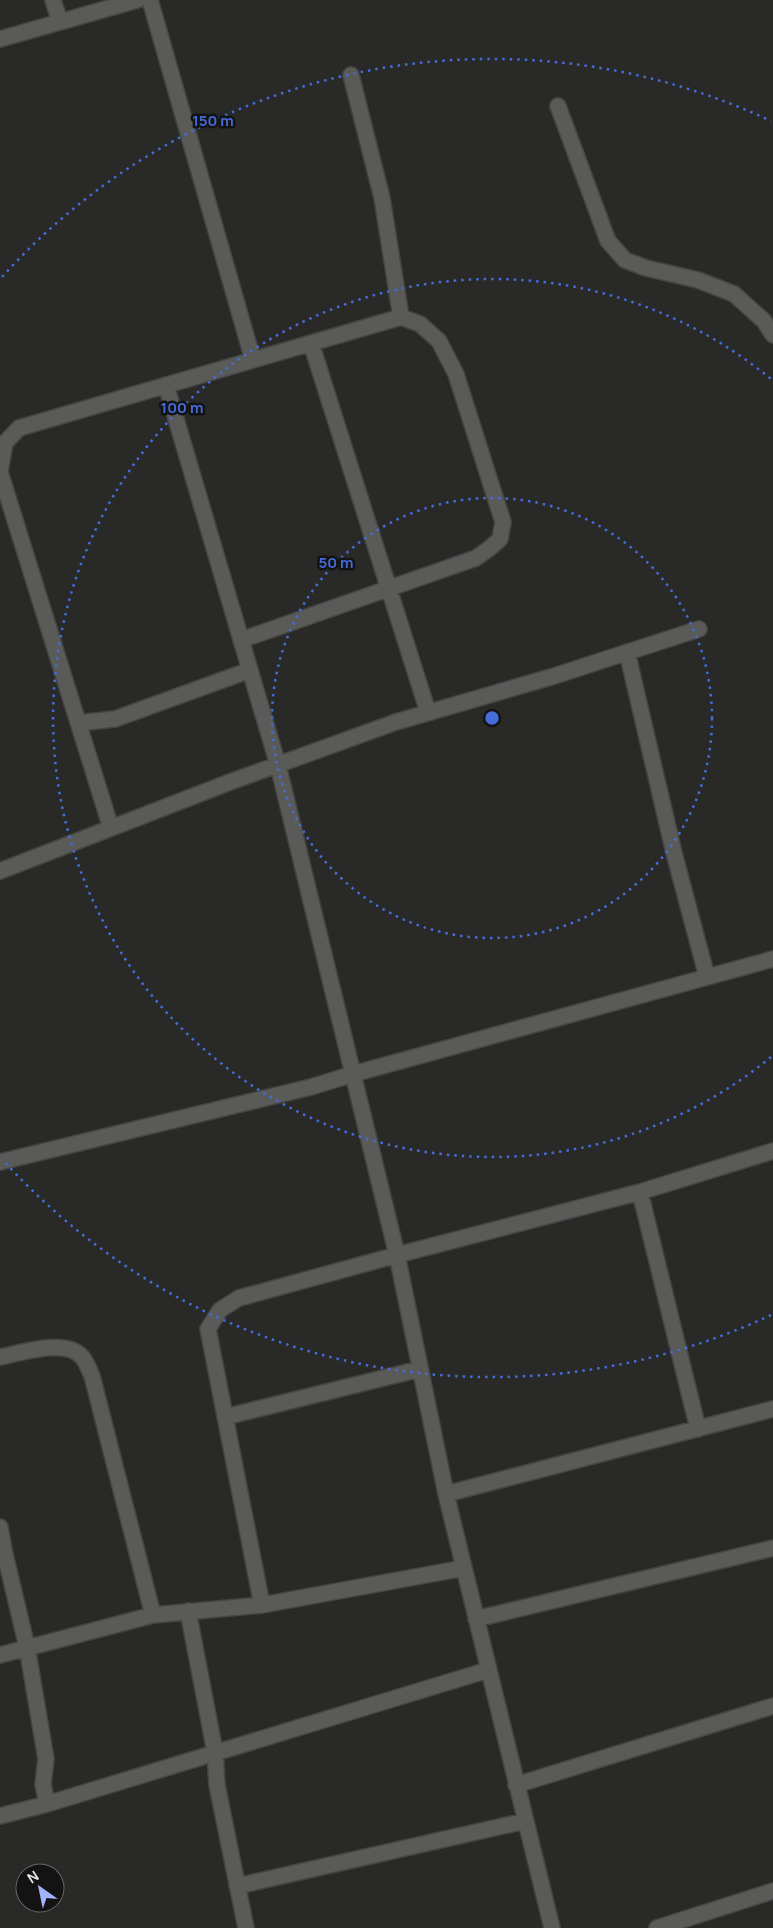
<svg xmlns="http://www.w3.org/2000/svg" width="773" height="1928" viewBox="0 0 773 1928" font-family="Manrope,sans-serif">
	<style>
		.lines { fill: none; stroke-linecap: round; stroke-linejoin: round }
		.street-casing { stroke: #454644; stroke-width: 18 }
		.street { stroke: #5a5b59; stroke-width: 15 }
		.ring { fill: none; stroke: #456cda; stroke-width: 2.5; stroke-dasharray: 2.5 5 }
		.centre { fill: #456cda; stroke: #121312; stroke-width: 2.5 }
		.ring-label { font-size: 15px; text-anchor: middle; font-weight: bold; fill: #456cda; stroke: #121312; stroke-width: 5; stroke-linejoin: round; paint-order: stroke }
	</style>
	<rect width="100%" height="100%" fill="#292a28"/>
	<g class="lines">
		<defs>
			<path id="street" d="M53 0 60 22
				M150 0 253 360
				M0 39 137 0
				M351 75 382 198 401 317
				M558 106 608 241 625 260 646 268 698 280 734 294 764 321 773 335
				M311 343 428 712
				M0 471 5 443 19 428 401 317 420 324 439 341 456 374 503 522 500 539 490 548 476 558 241 640
				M0 472 111 828
				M627 652 674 853 707 977
				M78 723 115 719 250 670
				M0 871 230 782 396 722 551 677 699 629
				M773 959 353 1074 397 1255 640 1192 773 1151
				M0 1162 311 1087 353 1074 278 765 166 385
				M640 1192 698 1429
				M0 1357C21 1353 68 1337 83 1358 87 1363 89 1370 92 1376L153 1615
				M225 1417 420 1369
				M446 1494 773 1409
				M0 1527 4 1550 0 1551
				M262 1605 208 1329 220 1310 239 1298 397 1255 446 1494 552 1928
				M188 1611 215 1752 217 1785 246 1928
				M476 1619 773 1548
				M0 1655 153 1615 262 1605 464 1568
				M516 1785 773 1706
				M47 1804 488 1670
				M0 1816 47 1804 43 1784 46 1759 27 1647 4 1550
				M237 1886 525 1821
				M657 1928 773 1891"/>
		</defs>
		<use href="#street" class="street-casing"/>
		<use href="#street" class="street"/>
	</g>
	<g class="ring">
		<circle cx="492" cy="718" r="220"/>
		<path d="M771 1057A439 439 0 1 1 771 379"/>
		<path d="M771 1315A659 659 0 0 1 2 1159M2 277A659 659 0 0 1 771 121"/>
	</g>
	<circle cx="492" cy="718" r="8" class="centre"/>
	<g class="ring-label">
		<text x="213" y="126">150 m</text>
		<text x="182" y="413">100 m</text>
		<text x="336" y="568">50 m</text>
	</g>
	<g transform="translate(40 1888) rotate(327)"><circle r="24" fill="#121312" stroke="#666766"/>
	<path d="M0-4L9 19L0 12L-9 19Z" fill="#a2b2fd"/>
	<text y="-8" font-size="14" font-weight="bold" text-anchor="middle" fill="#e5e6e4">N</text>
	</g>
</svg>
